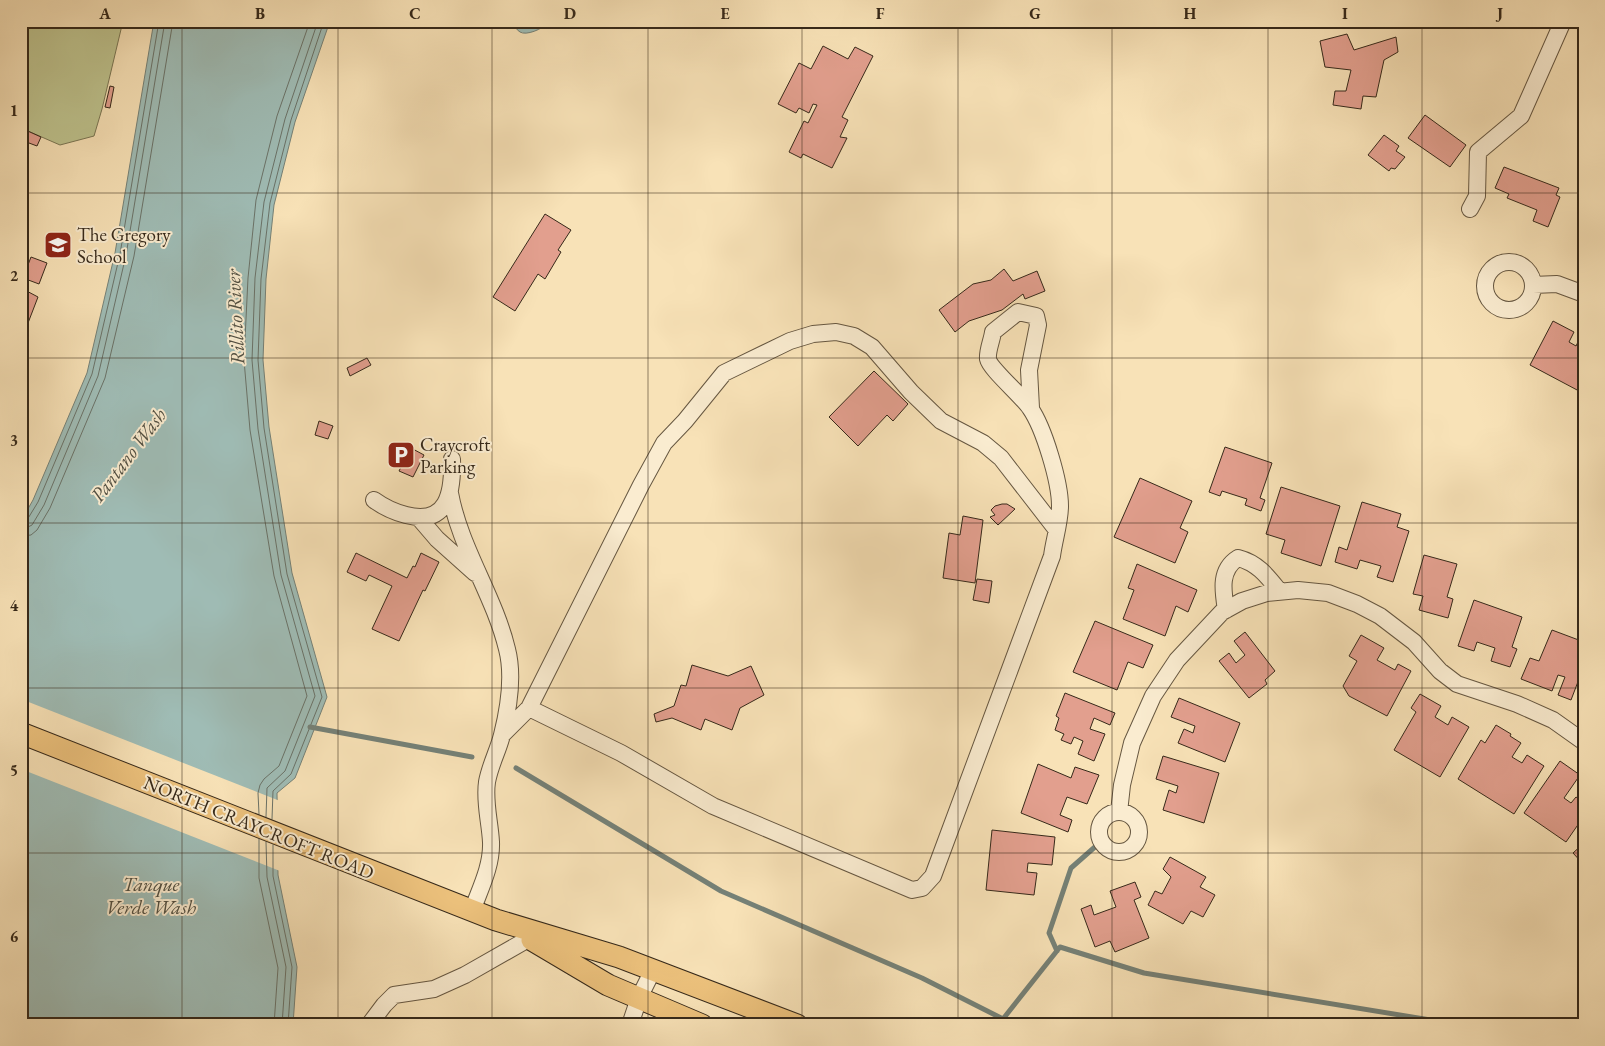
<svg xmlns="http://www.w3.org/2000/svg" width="1605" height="1046" viewBox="0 0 1605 1046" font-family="'EB Garamond',serif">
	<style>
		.green { fill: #bec38e; stroke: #7a7654 }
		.water { fill: #9fbcb5; stroke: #758177 }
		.pier { fill: #f8e2b7 }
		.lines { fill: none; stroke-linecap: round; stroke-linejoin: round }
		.shore { stroke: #6a7268; stroke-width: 1 }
		.stream { stroke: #758177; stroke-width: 5 }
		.building { fill: #e29f8e; stroke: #36291a }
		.minor-casing { stroke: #665741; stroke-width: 18 }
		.major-casing { stroke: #36291a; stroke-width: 23 }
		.minor { stroke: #faecd0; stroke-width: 16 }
		.major { stroke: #ecc17c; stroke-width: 21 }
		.grid { fill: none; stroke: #36291a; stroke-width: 1; stroke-opacity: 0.55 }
		.labels { text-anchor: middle; stroke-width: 4; stroke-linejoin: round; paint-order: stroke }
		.poi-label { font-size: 19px; fill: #36291a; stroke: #faecd0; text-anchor: start }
		.street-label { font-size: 19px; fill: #36291a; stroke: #faecd0 }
		.water-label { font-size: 20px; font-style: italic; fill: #504e41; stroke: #faecd0 }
		.neatline { fill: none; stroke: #36291a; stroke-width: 2 }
		.grid-label { font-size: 16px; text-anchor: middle; font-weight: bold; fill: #36291a }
	</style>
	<rect width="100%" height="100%" fill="#f8e2b7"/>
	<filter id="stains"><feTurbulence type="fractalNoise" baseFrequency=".004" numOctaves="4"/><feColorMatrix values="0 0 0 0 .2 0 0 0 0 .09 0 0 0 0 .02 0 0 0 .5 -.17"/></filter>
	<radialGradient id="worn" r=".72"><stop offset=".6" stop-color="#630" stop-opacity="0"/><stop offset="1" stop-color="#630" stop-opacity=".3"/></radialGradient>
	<path class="green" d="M21 21H123L102 109 94 136 60 145 21 128Z"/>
	<path class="water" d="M154 21H330L295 122 274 205 266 279 263 360 269 427 292 573 327 697 295 778 277 793 278 875 297 967 293 1025H21V521L33 500 87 373 115 253Z
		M512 21H546L547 23C543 29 526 36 520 32 516 30 514 24 512 21Z"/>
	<path class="pier" d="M21 699 280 801V871L21 769Z"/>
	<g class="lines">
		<path class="shore" d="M21 522 27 520 38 502 92 374 120 254 159 21
			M21 529 26 528 32 525 44 505 98 376 126 255 165 21
			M21 536 31 535 37 530 50 508 105 378 134 256 173 21
			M259 814 258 793 260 785 264 779 279 766 307 696 274 576 250 430 244 360 248 278 256 200 277 116 310 21
			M266 817 267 788 285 771 315 696 281 575 258 429 252 360 255 278 264 202 285 119 318 21
			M272 819 273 791 291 774 322 697 287 574 264 428 258 360 261 279 270 203 291 120 324 21
			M259 839V878L278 968 274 1025
			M266 842 267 877 286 967 282 1025
			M273 845V876L292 967 288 1025"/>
		<path class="stream" d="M310 727 472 757
			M516 768 721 891 922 978 1015 1025
			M1057 951 1049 933 1071 868 1096 846
			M1003 1019 1060 947 1144 973 1461 1025"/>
	</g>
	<path class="building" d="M1347 34 1354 50 1396 37 1398 52 1384 60 1376 97 1363 96 1361 109 1333 105 1335 91H1346L1351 70 1325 67 1320 41Z
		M823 46 848 59 855 47 873 56 842 117 848 120 840 137 847 138 832 168 803 154 801 158 789 152 804 121 808 123 817 105 813 104 809 113 799 108 796 113 778 104 799 63 811 69Z
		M110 86 114 87 110 108 105 107Z
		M1425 115 1466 145 1450 167 1408 138Z
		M21 128 41 137 37 146 21 140Z
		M1384 135 1399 146 1396 151 1405 157 1395 169 1391 168 1389 171 1368 155Z
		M1504 167 1559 188 1556 195 1560 197 1548 227 1533 221 1537 210 1507 198 1509 194 1495 188Z
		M545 214 571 230 558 250 561 252 545 279 538 274 515 311 493 297Z
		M31 257 47 263 39 284 23 278Z
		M1004 269 1013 281 1037 271 1045 291 1025 299 1023 294 1002 310 969 321 955 332 939 310 973 284 991 280Z
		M21 288 38 297 23 336 21 335Z
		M1553 321 1574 332 1569 342 1576 346 1584 330V382L1579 391 1530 365Z
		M367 358 371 365 350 376 347 368Z
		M874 371 908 404 893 421 887 415 858 446 829 417Z
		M319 421 333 426 328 439 315 435Z
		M1225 447 1272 463 1260 498 1265 500 1261 511 1245 505 1247 499 1222 491 1220 496 1209 492Z
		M411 448 424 455 413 477 399 471Z
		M1140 478 1192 501 1180 528 1188 532 1175 563 1114 537Z
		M1281 487 1340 506 1321 566 1281 553 1285 540 1266 534Z
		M1362 502 1401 514 1397 527 1409 531 1393 582 1377 577 1381 566 1360 560 1357 569 1335 562 1339 547 1347 550Z
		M1002 504H1007L1015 509 998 525 990 517 995 515 991 510 995 506Z
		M963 516 983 520 975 583 943 578 949 533 960 535Z
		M356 553 407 578 413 566 415 567 421 553 439 562 425 591 423 590 399 641 372 629 392 586 369 575 366 581 347 572Z
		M1424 555 1457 564 1447 597 1453 599 1448 618 1419 610 1423 596 1413 594Z
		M1137 564 1197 590 1188 612 1176 606 1165 636 1123 619 1134 590 1128 588Z
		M977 579 992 581 989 603 973 600Z
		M1474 600 1522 617 1512 647 1517 649 1510 667 1491 661 1495 648 1477 642 1474 651 1458 646Z
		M1095 621 1153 645 1143 668 1128 662 1117 690 1073 672Z
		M1552 630 1584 642V666L1571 700 1558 695 1565 677 1558 675 1552 691 1521 679 1530 658 1539 661Z
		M1245 632 1275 671 1265 680 1267 684 1249 698 1219 661 1229 653 1236 663 1245 655 1234 641Z
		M1361 635 1384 648 1377 660 1395 670 1398 664 1411 671 1387 716 1349 696 1343 686 1357 661 1349 656Z
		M692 665 728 676 751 666 764 695 740 708 732 730 705 719 701 730 672 718 656 722 654 714 674 706 681 685 686 686Z
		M1065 693 1115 713 1110 725 1094 718 1090 729 1105 734 1094 761 1078 754 1083 741 1074 737 1071 744 1061 740 1064 734 1055 730 1059 718 1056 716Z
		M1420 694 1441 706 1435 717 1448 725 1452 717 1469 727 1440 777 1394 750 1416 712 1411 708Z
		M1179 698 1240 723 1225 762 1178 743 1184 729 1193 733 1195 726 1171 717Z
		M1496 725 1511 734 1510 736 1521 743 1512 757 1522 763 1527 755 1544 766 1514 814 1458 779 1481 740 1485 743Z
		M1163 756 1219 773 1204 823 1163 810 1169 790 1176 793 1178 786 1156 779Z
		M1560 761 1580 775 1564 798 1571 803 1576 797 1584 802V816L1566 842 1524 813Z
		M1038 764 1071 778 1075 767 1099 775 1087 804 1067 797 1060 815 1072 820 1068 832 1021 813Z
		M992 830 1055 837 1052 865 1028 863 1027 872 1037 873 1034 895 986 890Z
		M1584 843V865L1573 853Z
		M1170 857 1206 877 1200 887 1215 895 1203 917 1191 911 1183 924 1148 905 1155 891 1162 894 1171 877 1163 869Z
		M1135 882 1141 897 1134 900 1149 938 1115 952 1110 941 1095 947 1081 909 1091 905 1094 915 1116 907 1110 891Z"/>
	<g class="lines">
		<defs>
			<path id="minor" d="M1470 209 1477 196 1478 152 1521 116 1563 21
				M1485 286a24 24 0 1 1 48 0a24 24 0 1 1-48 0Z
				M1533 285 1557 284 1584 294
				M450 493C460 548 494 595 507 649 514 676 509 707 502 735 498 751 490 765 487 782 484 802 490 822 491 842 492 866 480 889 472 911
				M374 500C385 508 394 512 406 515 448 526 453 492 452 459
				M419 518 437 539 475 573
				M1226 610C1223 591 1219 570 1238 558 1258 563 1268 577 1280 592
				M529 708 621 753 713 806 912 890 922 888 933 876 1052 556C1054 540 1060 522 1060 506 1060 482 1044 428 1030 408 1022 396 990 369 988 359 987 351 992 340 993 332L1018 312 1036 316 1038 325 1029 370 1031 408
				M502 735 529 708 641 485 664 443 685 421 724 373 790 341 813 334 836 332 854 336 872 347 911 392 941 421 983 443 1001 458 1056 529
				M1119 812 1122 785 1132 743 1153 696 1177 660 1222 612 1242 601 1267 593 1298 590 1328 593 1357 604 1380 616 1414 642 1440 671 1457 684 1517 704 1553 720 1584 742
				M1099 832a20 20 0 1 1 40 0a20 20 0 1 1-40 0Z
				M369 1025 384 1005 394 995 434 989 465 975 530 938
				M630 1025 639 998 653 970"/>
			<path id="major" d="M21 733 496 920 619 957 797 1025
				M532 940 608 985 702 1025"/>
		</defs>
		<use href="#minor" class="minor-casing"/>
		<use href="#major" class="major-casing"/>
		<use href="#minor" class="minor"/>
		<use href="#major" class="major"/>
	</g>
	<path class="grid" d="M182 21V1025M338 21V1025M492 21V1025M648 21V1025M802 21V1025M958 21V1025M1112 21V1025M1268 21V1025M1422 21V1025M21 193H1584M21 358H1584M21 523H1584M21 688H1584M21 853H1584"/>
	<defs>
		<symbol id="school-square" viewBox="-11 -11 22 22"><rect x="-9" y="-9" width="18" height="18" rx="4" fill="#8f2418" stroke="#faecd0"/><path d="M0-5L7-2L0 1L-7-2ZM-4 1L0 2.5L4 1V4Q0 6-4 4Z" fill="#fff"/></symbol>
		<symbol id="parking-square" viewBox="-11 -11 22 22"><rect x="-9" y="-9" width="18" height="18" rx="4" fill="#8f2418" stroke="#faecd0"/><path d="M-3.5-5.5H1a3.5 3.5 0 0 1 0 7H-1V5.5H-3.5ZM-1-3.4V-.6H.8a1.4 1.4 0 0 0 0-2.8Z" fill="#fff"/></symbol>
	</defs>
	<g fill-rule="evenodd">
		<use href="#school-square" x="42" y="229" width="32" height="32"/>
		<use href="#parking-square" x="385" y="439" width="32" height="32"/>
	</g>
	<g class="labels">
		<g class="poi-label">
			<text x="77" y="241">The Gregory<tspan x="77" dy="22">School</tspan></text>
			<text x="420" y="451">Craycroft<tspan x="420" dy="22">Parking</tspan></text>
		</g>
		<g class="street-label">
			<text transform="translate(259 827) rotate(22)" y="7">NORTH CRAYCROFT ROAD</text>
		</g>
		<g class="water-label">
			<text transform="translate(235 317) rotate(-93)" y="7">Rillito River</text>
			<text transform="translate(128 455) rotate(-53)" y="7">Pantano Wash</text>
			<text x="151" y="891">Tanque<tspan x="151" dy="23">Verde Wash</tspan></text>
		</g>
	</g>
	<rect width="1605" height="1046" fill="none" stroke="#f8e2b7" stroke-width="55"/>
	<rect x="28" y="28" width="1550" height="990" class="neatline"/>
	<g class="grid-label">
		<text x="105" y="19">A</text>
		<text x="260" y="19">B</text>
		<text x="415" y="19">C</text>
		<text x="570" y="19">D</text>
		<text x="725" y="19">E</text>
		<text x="880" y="19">F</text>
		<text x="1035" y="19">G</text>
		<text x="1190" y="19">H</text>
		<text x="1345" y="19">I</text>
		<text x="1500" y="19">J</text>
		<text x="14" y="116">1</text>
		<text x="14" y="281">2</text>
		<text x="14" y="446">3</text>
		<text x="14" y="611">4</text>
		<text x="14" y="776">5</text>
		<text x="14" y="942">6</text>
	</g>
	<rect width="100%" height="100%" filter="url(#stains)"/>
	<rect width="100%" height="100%" fill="url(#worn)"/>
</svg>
